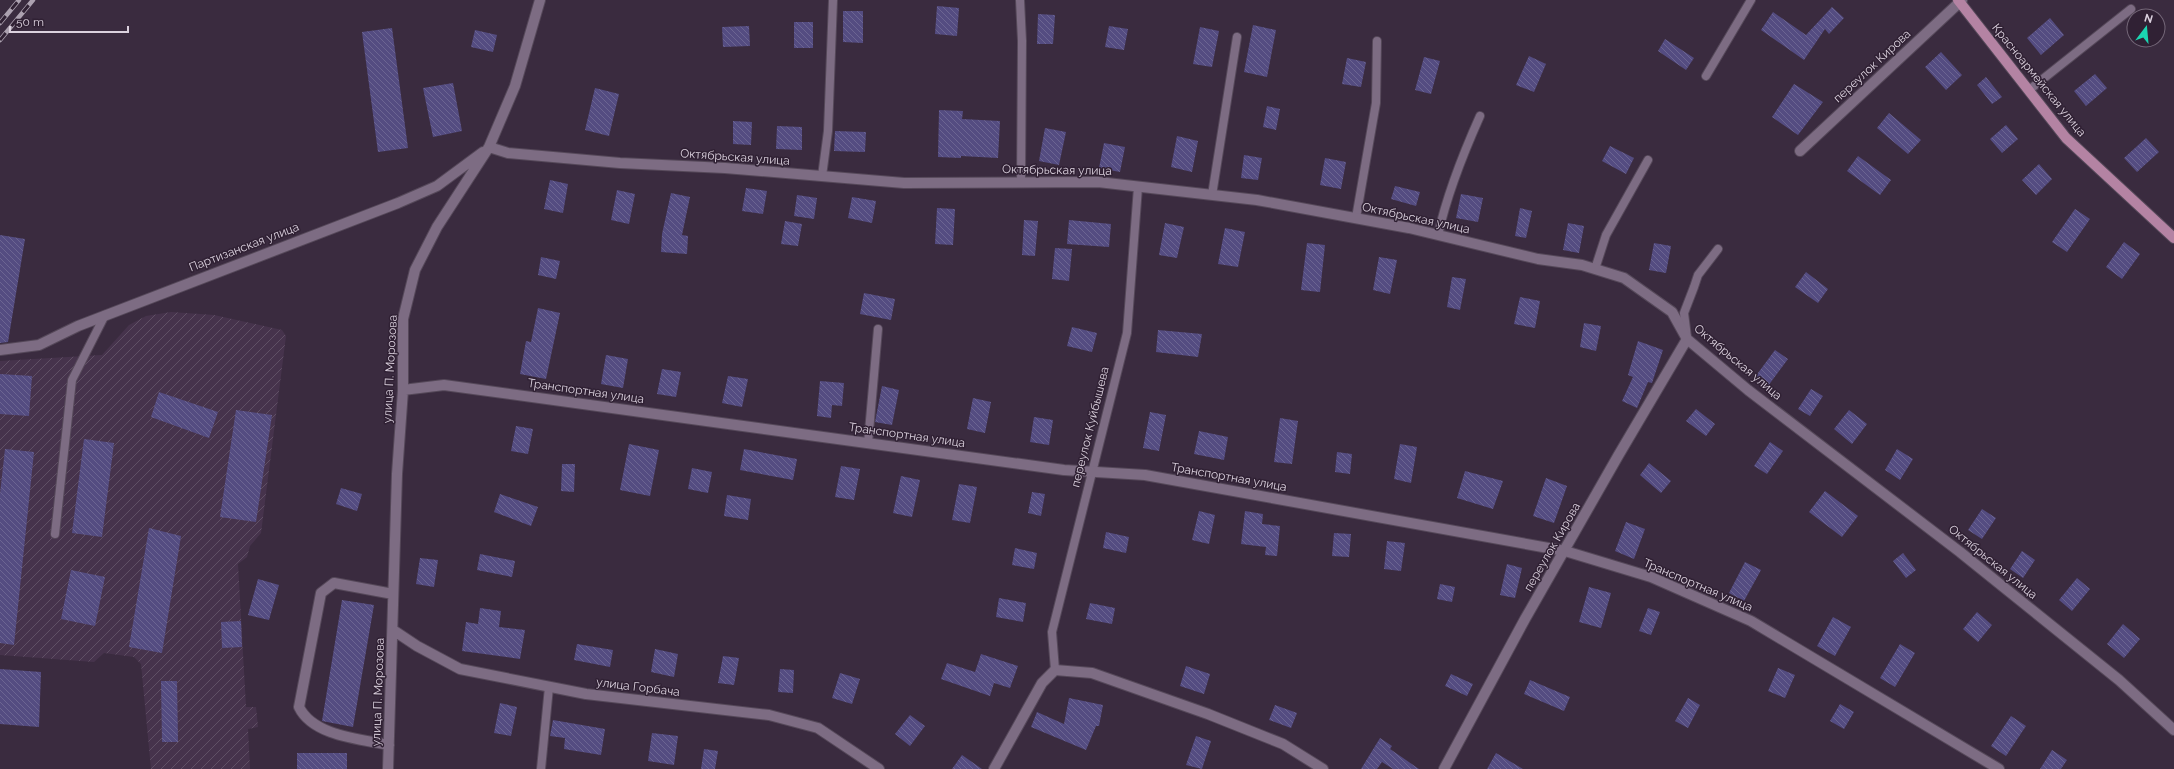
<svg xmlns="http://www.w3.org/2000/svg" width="2174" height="769" viewBox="0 0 2174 769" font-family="Raleway,sans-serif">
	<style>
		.industrial { fill: url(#industrial-furrows) }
		.building { fill: url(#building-back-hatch) }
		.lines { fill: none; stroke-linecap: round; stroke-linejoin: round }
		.service-casing { stroke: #554859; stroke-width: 10 }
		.minor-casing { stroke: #554859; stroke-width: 12 }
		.primary-casing { stroke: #554859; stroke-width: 12 }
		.service { stroke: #7d6c83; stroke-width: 8 }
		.minor { stroke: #7d6c83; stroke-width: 10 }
		.primary { stroke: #b483a3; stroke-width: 10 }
		.rail-casing { stroke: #aca1b0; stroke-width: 4.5 }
		.rail { stroke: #302134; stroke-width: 3; stroke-dasharray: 9; stroke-linecap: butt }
		.labels { text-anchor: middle; stroke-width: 3; stroke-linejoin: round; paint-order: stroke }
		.street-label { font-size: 12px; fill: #dbd1de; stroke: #302134 }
	</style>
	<defs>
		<pattern id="industrial-furrows" width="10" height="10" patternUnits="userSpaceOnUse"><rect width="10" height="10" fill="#46334c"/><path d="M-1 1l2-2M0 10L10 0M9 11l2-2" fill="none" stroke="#605065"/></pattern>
		<pattern id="building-back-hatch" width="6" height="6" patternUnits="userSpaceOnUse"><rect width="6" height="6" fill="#544c81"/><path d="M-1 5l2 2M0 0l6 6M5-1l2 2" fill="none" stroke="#6c6592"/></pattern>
	</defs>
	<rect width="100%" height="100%" fill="#3a2b3f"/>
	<path class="industrial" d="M171 312 214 315 282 330 286 336 261 533 250 546 247 557 238 564 246 707H256L258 727 248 729 250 769H151L141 664 134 657 104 653 94 662 0 655V361L102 355 129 325 146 316Z"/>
	<path class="building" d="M937 6 959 8 957 36 935 34Z
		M1832 7 1844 18 1829 34 1825 29 1804 60 1761 30 1773 12 1806 35Z
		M843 11H863V43L843 42Z
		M1038 14 1055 15 1053 44H1037Z
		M2050 18 2064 35 2041 55 2027 38Z
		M794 22H813V48H794Z
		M1253 25 1276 30 1267 77 1244 72Z
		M749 26 750 46 723 47 722 27Z
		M1109 26 1128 29 1124 50 1105 47Z
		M1200 27 1219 31 1212 67 1193 64Z
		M392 28 408 148 378 152 362 32Z
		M475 30 497 35 493 52 471 47Z
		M1665 39 1694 58 1686 70 1658 51Z
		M1941 52 1962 75 1946 90 1925 67Z
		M1529 56 1546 64 1534 92 1516 85Z
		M1424 57 1440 61 1431 94 1415 90Z
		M1347 58 1366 62 1361 87 1342 84Z
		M2095 74 2107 88 2086 106 2074 91Z
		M1986 77 2002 97 1992 104 1977 85Z
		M453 83 462 131 433 137 423 88Z
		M1794 84 1823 102 1798 135 1772 117Z
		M595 88 619 94 609 136 585 130Z
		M1267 106 1280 109 1276 130 1263 127Z
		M939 110 963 111 962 119 1000 121 998 158 961 156V158L938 157Z
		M1889 113 1921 140 1908 154 1877 128Z
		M733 121 752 122 751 145 733 144Z
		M2006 125 2018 139 2002 153 1990 139Z
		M777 126 802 127V150L776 149Z
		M1045 128 1066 132 1059 165 1039 161Z
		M835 131 866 132 865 152 834 151Z
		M1177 136 1198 141 1192 172 1171 167Z
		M2146 138 2159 152 2137 172 2124 158Z
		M1104 143 1125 147 1120 172 1099 168Z
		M1610 146 1634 158 1626 174 1602 161Z
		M1244 155 1262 158 1258 180 1241 178Z
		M1858 156 1891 180 1880 195 1847 171Z
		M1325 158 1346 162 1341 189 1320 185Z
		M2039 164 2052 179 2036 195 2022 180Z
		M550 180 568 184 563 213 544 209Z
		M1395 186 1420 192 1416 206 1391 199Z
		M746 188 767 191 763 214 742 211Z
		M617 190 635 194 629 224 611 220Z
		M671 193 690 197 682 235 688 236 687 254 661 252 662 234Z
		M1461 194 1483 198 1478 222 1456 218Z
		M797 195 817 198 814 219 794 216Z
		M852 197 876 201 872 223 848 218Z
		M937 208 955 209 953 245 935 244Z
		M1520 208 1532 211 1526 238 1515 236Z
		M2075 209 2090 219 2067 252 2052 242Z
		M1024 220 1038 221 1035 256 1022 255Z
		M1069 220 1111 224 1109 247 1067 244Z
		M785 221 802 224 798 246 781 244Z
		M1165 223 1184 227 1177 258 1159 255Z
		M1568 223 1584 226 1579 253 1563 250Z
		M1225 228 1245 232 1238 267 1218 264Z
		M0 235 25 239 8 342 0 343Z
		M2124 242 2140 254 2122 279 2106 267Z
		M1307 243 1325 245 1320 292 1301 290Z
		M1654 243 1671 246 1666 273 1649 270Z
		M1055 248 1072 249 1069 281 1052 279Z
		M541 257 560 261 556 279 538 275Z
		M1379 257 1397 260 1390 294 1373 290Z
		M1806 272 1828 289 1818 303 1795 287Z
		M1452 277 1466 279 1460 310 1447 307Z
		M864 293 895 299 891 320 860 314Z
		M1520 297 1540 301 1535 328 1514 324Z
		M538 308 560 313 546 379 520 374 526 341 531 342Z
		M1584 323 1601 326 1596 351 1580 347Z
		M1072 327 1097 333 1092 352 1067 346Z
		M1158 330 1202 334 1198 357 1156 352Z
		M1638 341 1663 350 1652 383 1648 382 1637 408 1622 401 1633 377 1628 375Z
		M1775 350 1788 359 1768 386 1755 377Z
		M606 355 628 359 623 388 601 384Z
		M662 369 681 372 676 397 657 394Z
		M0 374 32 376 29 416 0 414Z
		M728 376 748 379 742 407 722 403Z
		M820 381 844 383 842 406 832 405 831 418 817 416Z
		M882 386 899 390 892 425 875 422Z
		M1811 389 1823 396 1810 416 1798 409Z
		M159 392 218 412 209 438 151 417Z
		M973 398 991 402 985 433 967 429Z
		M1696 409 1715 424 1706 436 1686 421Z
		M236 410 272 415 256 522 220 517Z
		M1849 410 1867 424 1852 444 1834 429Z
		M1150 412 1166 415 1159 451 1143 448Z
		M1034 417 1053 420 1049 445 1030 442Z
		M1280 418 1298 421 1292 464 1274 462Z
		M516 426 533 429 528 454 511 451Z
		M1199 431 1228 437 1224 460 1194 454Z
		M84 439 114 443 102 537 72 533Z
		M1770 442 1783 451 1767 474 1754 466Z
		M629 444 659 450 650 496 620 490Z
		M1400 444 1417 447 1411 483 1394 479Z
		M5 449 34 452 14 645 0 643V494Z
		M744 449 797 459 793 480 740 470Z
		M1897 449 1913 459 1900 480 1885 470Z
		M1337 452 1352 454 1350 474 1335 472Z
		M1649 463 1671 481 1661 493 1640 475Z
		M562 464H575L574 492 561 491Z
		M841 466 860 469 854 500 835 497Z
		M692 468 712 472 708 493 688 489Z
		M1465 471 1503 481 1493 509 1457 498Z
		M901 476 920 480 912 517 893 513Z
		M1546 478 1567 486 1554 523 1533 516Z
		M959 484 977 487 970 523 952 520Z
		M341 488 362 494 357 511 336 504Z
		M1825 491 1858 516 1842 537 1809 512Z
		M1032 492 1045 494 1041 516 1028 513Z
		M500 494 538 507 531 526 494 512Z
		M727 495 751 499 748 520 724 516Z
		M1982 509 1996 518 1982 539 1968 530Z
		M1199 511 1215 515 1209 544 1192 540Z
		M1245 511 1263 514 1262 524 1280 526 1277 556 1265 555 1266 547 1241 544Z
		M1626 522 1645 529 1634 559 1615 551Z
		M149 528 181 536 162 653 129 647Z
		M1106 532 1129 537 1126 553 1103 548Z
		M1334 533 1351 534 1349 557 1332 556Z
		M1387 541 1405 543 1401 571 1384 569Z
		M1015 548 1037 553 1034 569 1012 565Z
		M2022 551 2035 560 2023 578 2010 569Z
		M1903 553 1916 570 1906 578 1893 561Z
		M480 554 515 561 512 577 477 570Z
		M420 558 438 560 434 587 416 584Z
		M1745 562 1761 570 1744 601 1729 593Z
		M1507 564 1522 568 1515 598 1500 595Z
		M71 570 105 577 95 626 61 619Z
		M2077 578 2090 589 2072 611 2059 600Z
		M258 579 279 585 269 620 248 615Z
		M1440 584 1455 587 1452 602 1437 599Z
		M1589 587 1611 593 1601 628 1579 622Z
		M999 598 1026 603 1023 622 996 617Z
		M342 600 374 605 353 727 322 721Z
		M1090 603 1115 608 1112 624 1086 619Z
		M480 608 501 611 499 627 525 630 520 659 462 651 466 622 478 624Z
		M1648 608 1660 612 1651 635 1639 631Z
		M1977 612 1992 625 1978 642 1963 629Z
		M1833 617 1851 627 1835 656 1817 646Z
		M241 621 242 647 222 648 221 622Z
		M2123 624 2140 639 2124 658 2107 644Z
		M577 644 613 650 610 667 574 660Z
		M1900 644 1915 653 1895 687 1880 678Z
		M655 649 678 654 674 677 651 672Z
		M981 654 1018 666 1010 688 994 683 990 696 941 679 947 663 975 672Z
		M723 656 739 658 734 685 718 683Z
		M1186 666 1210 674 1204 694 1180 686Z
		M1778 668 1795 675 1785 698 1768 691Z
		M0 669 41 672 39 727 0 724Z
		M780 669 794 670 793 693 778 692Z
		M840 673 860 679 852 704 832 698Z
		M1451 674 1473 684 1467 696 1445 686Z
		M1530 680 1570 697 1564 711 1524 694Z
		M161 681H177L178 742H162Z
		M1069 698 1103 705 1099 726H1096L1086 750 1031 727 1037 712 1064 724Z
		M1688 698 1700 705 1688 728 1675 721Z
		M500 703 517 707 511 736 494 733Z
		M1840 704 1854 712 1844 729 1830 721Z
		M1275 705 1297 713 1291 728 1269 720Z
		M910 715 925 726 910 746 895 734Z
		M2011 716 2026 726 2006 756 1991 746Z
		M553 720 605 729 601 755 564 749 565 738 550 736Z
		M652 733 678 736 674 765 648 761Z
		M1196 736 1211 741 1202 769 1186 765Z
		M1380 738 1392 746 1390 749 1419 769H1393L1382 762 1377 769H1361Z
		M704 749 718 751 715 769H701Z
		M2052 750 2067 760 2061 769H2040Z
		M297 753H347V769H297Z
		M1496 753 1523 769H1487Z
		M962 755 982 769H952Z"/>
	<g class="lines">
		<defs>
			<path id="service" d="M1020 0 1022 41 1021 182
				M1706 76 1751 0
				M2029 90 2131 9
				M822 176 828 131 833 0
				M1212 195 1237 37
				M1356 218 1376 103 1377 41
				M1438 235C1447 194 1463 154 1480 116
				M1595 269 1606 235 1648 160
				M1687 337 1684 313 1694 287 1698 275 1718 249
				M868 443 878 329
				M55 534 72 380 105 315
				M1055 670 1052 632 1127 333 1138 187
				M541 769 549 687"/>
			<path id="minor" d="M489 147 508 153 620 163 725 168 904 183 1098 182 1257 200 1409 228 1538 259 1582 265 1624 278 1672 312 1687 339 1748 390 1960 552 2119 680 2174 730
				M1800 151 1962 0
				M0 350 39 345 78 326 398 203 437 186 483 152
				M403 390 444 385 1064 470 1145 475 1565 551 1651 577 1751 621 1999 769
				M393 630 417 646 460 669 586 694 769 715 818 728 879 769
				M389 745C360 739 313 736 299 707L321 593 334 583 393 594
				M388 769 397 474 403 390V319L415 270 437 227 489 147 515 86 540 0
				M994 769 1042 683 1055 670 1092 673 1208 714 1283 744 1323 769
				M1444 769 1525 619 1618 456 1687 339"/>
			<path id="primary" d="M1958 0 2066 138 2174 238"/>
		</defs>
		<use href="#service" class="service-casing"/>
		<use href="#minor" class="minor-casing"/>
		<use href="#primary" class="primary-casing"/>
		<use href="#service" class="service"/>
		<use href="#minor" class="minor"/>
		<use href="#primary" class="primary"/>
		<defs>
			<path id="rail" d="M0 23 19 0
				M0 40 33 0"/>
		</defs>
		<use href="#rail" class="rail-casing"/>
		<use href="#rail" class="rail"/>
	</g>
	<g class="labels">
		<g class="street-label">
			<text transform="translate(1872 66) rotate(-43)" y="4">переулок Кирова</text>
			<text transform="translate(2039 80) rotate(51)" y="4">Красноармейская улица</text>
			<text transform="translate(735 157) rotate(4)" y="4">Октябрьская улица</text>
			<text transform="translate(1057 170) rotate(1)" y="4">Октябрьская улица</text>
			<text transform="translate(1416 218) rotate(12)" y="4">Октябрьская улица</text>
			<text transform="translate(244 247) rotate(-21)" y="4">Партизанская улица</text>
			<text transform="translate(1738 362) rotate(40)" y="4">Октябрьская улица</text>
			<text transform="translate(390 369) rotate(-87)" y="4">улица П. Морозова</text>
			<text transform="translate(586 391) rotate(8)" y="4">Транспортная улица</text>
			<text transform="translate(1090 427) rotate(-76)" y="4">переулок Куйбышева</text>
			<text transform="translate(907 435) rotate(8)" y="4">Транспортная улица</text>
			<text transform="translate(1229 477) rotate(10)" y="4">Транспортная улица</text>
			<text transform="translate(1552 547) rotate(-60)" y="4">переулок Кирова</text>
			<text transform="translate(1993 562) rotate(39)" y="4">Октябрьская улица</text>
			<text transform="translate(1698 585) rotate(23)" y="4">Транспортная улица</text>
			<text transform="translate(638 687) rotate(7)" y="4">улица Горбача</text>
			<text transform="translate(378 692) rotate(-88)" y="4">улица П. Морозова</text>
		</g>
	</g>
	<g transform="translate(2146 28) rotate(16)"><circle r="19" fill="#302134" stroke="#746778"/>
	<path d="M0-3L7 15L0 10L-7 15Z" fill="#1bd5b1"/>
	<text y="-6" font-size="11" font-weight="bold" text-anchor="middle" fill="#dbd1de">N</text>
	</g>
	<path d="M10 26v6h118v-6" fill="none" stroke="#dbd1de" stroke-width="2"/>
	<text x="16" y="26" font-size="12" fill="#dbd1de" stroke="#302134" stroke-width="3" paint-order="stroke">50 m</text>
</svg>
